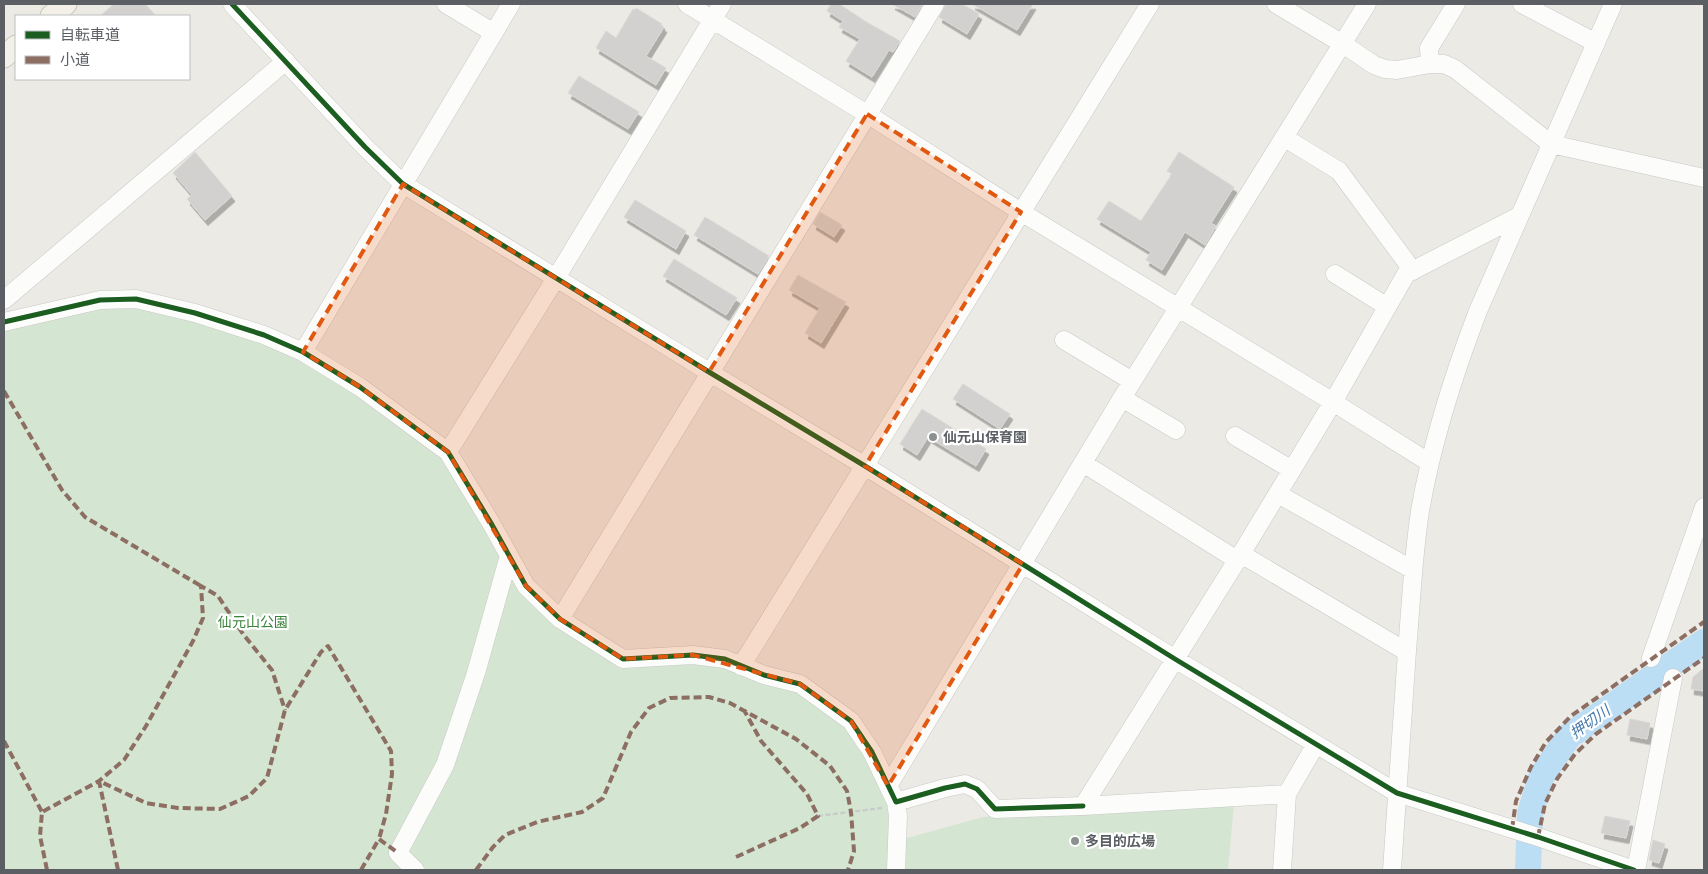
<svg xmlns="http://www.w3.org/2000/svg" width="1708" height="874" viewBox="0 0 1708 874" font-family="Signika,'Noto Sans JP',sans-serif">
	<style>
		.green { fill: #d4e6d1 }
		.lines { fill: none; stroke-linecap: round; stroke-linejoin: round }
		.river { stroke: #bbdef4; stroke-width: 26 }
		.building { fill: #d2d1cf; stroke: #dad8d4; filter: url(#shadow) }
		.minor-casing { stroke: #c8c8c8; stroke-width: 19 }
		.major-casing { stroke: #d1c8b5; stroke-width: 23 }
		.path { stroke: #c8ccca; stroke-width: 2.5; stroke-dasharray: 5 2.5; stroke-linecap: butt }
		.minor { stroke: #fcfcfb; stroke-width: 18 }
		.major { stroke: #f2f0e8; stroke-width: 21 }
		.quiet { stroke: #8d6e63; stroke-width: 4; stroke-dasharray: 8 4; stroke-linecap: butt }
		.cycleway-casing { stroke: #fff; stroke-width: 8 }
		.cycleway { stroke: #1b5e20; stroke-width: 5 }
		.marked { fill: #e15910; fill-opacity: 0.2; stroke: #e15910; stroke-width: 4; stroke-dasharray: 10 6; stroke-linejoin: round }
		.poi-dot { fill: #8d9090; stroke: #fff; stroke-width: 2 }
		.labels { text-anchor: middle; stroke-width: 4.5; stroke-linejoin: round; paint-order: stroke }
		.poi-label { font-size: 14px; font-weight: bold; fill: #5b5f63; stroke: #fff; text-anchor: start }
		.park-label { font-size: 14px; fill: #3a833b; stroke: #fff }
		.water-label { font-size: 15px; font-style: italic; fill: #457aab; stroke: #fff }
	</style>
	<defs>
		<filter id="shadow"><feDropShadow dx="3" dy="5.5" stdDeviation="0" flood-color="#0004"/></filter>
	</defs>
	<rect width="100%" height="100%" fill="#ebeae5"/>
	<path class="green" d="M107 303 135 305 205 322 301 356 447 458 501 550 606 657 689 661 722 665 788 686 845 725 867 754 891 812 893 842 983 817 1087 810 1234 803 1228 870H4V326Z"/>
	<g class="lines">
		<path class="river" d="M1528 870 1530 814 1541 777 1569 736 1704 642"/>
	</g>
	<path class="building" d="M114 4H145L156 16H100Z
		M831 4H839L868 23 900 41 893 52 889 50 872 77 846 61 860 39 839 27 843 21 827 11Z
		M892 4H923L915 17Z
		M946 4H962L979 14 967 34 939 17Z
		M972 4H1033L1017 30Z
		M636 8 662 24 661 25 664 27 646 56 666 68 656 85 596 48 606 31 616 38 633 9 635 10Z
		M579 76 639 112 628 129 568 93Z
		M195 152 232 196 205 220 187 199 192 195 173 173Z
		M1179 152 1234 187 1211 223 1216 226 1205 245 1185 232 1162 270 1146 260 1151 252 1097 219 1109 201 1141 221 1172 174 1167 171Z
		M635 200 686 231 676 249 624 217Z
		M820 212 842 225 834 237 813 224Z
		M705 217 769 256 758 274 694 235Z
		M674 259 737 298 726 315 663 276Z
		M798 275 846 302 821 343 805 333 820 308 789 290Z
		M963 384 1010 414 1000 429 953 399Z
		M922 409 986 449 976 466 928 437 917 455 900 444Z
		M1704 668V691L1691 689 1693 677Z
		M1630 719 1650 723 1647 739 1627 735Z
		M1605 816 1630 821 1626 838 1601 833Z
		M1653 840 1665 844 1659 863 1649 860Z"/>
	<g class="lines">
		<defs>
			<path id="minor" d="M232 4 365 147 403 184 709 372 865 466 1175 659 1397 793 1538 837 1634 870
				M446 4 494 33
				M687 4 867 114 1021 212 1333 402 1430 463
				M1276 4 1343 44 1374 65 1385 69 1397 70 1430 64H1444L1455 69 1551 144 1704 178
				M1522 4 1596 43
				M1430 64 1429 48 1456 4
				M1285 138 1339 171 1413 271
				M1335 274 1386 306
				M4 300 286 61
				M4 322 100 300 136 299 195 313 264 335 303 352 360 387 448 452 491 523 526 586 560 619 623 659 693 655 725 659 764 675 800 684 851 721 872 752 896 802 945 788 965 784 977 789 995 809 1083 806
				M1064 340 1132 381
				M303 352 511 4
				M1122 398 1176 430
				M1235 436 1292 470
				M448 452 556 278 722 4
				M1083 463 1237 560
				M1278 494 1413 570
				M1241 554 1407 652
				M560 619 935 4
				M1651 658 1704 507
				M741 666 1150 4
				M1316 744 1287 794 1083 806 1241 554 1333 402 1406 274 1519 216
				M888 786 1122 398 1367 4
				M896 802 898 816 896 870
				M415 870 398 853 445 765 476 673 509 556
				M1282 870 1287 794
				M1392 870C1397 797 1402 724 1407 651 1411 604 1413 557 1420 511 1432 442 1453 376 1478 311L1613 4
				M1636 870 1673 678"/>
			<path id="major" d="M51 16 66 4
				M4 57 16 46"/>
		</defs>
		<use href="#minor" class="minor-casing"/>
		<use href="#major" class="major-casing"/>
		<path class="path" d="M818 816 882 808"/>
		<use href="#minor" class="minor"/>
		<use href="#major" class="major"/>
		<path class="quiet" d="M4 391 62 490 85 517 201 586
			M4 741 42 812
			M1512 829 1516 801 1531 767 1546 742 1571 716 1704 622
			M1538 837 1545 804 1557 779 1575 754 1596 734 1704 658
			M736 857 800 828 818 816 807 794 761 741 744 710
			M47 870 40 836 42 812 99 781 124 760 146 726 193 641 203 618 201 586 218 596 243 634 272 670 285 710
			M118 870 99 781 146 803 178 808 220 809 249 796 267 778 285 710 321 652 328 646 391 751 392 774 386 814 379 839
			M361 870 379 839 398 853
			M476 870 493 847 505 835 537 822 582 812 603 798 631 732 649 708 670 698 709 697 730 703 796 739 830 766 847 791 851 812 854 851 848 870"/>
		<defs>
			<path id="cycleway" d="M232 4 365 147 403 184 709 372 865 466 1175 659 1397 793 1538 837 1634 870
				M4 322 100 300 136 299 195 313 264 335 303 352 360 387 448 452 491 523 526 586 560 619 623 659 693 655 725 659 764 675 800 684 851 721 872 752 896 802 945 788 965 784 977 789 995 809 1083 806"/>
		</defs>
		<use href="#cycleway" class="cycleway-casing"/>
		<use href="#cycleway" class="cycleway"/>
	</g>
	<path class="marked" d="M867 114 1021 212 865 466 1023 564 888 786 851 721 800 684 693 655 623 659 560 619 526 586 448 452 360 387 303 352 403 184 709 372Z"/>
	<g class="poi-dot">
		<circle cx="933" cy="437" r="5"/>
		<circle cx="1075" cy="841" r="5"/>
	</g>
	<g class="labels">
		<g class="poi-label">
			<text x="943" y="442">仙元山保育園</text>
			<text x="1085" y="846">多目的広場</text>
		</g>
		<g class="park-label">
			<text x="253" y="627">仙元山公園</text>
		</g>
		<g class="water-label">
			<text transform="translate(1590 722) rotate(-36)" y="5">押切川</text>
		</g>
	</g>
	<rect width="1708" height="874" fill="none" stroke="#5b5f63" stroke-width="10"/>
	<rect x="15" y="15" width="175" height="65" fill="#ffffff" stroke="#bdbfc1"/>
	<rect x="25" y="31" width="25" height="8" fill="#1b5e20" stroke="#bdbfc1"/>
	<text x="60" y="40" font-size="15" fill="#5b5f63">自転車道</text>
	<rect x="25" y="56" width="25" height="8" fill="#8d6e63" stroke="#bdbfc1"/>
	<text x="60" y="65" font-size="15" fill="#5b5f63">小道</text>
</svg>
